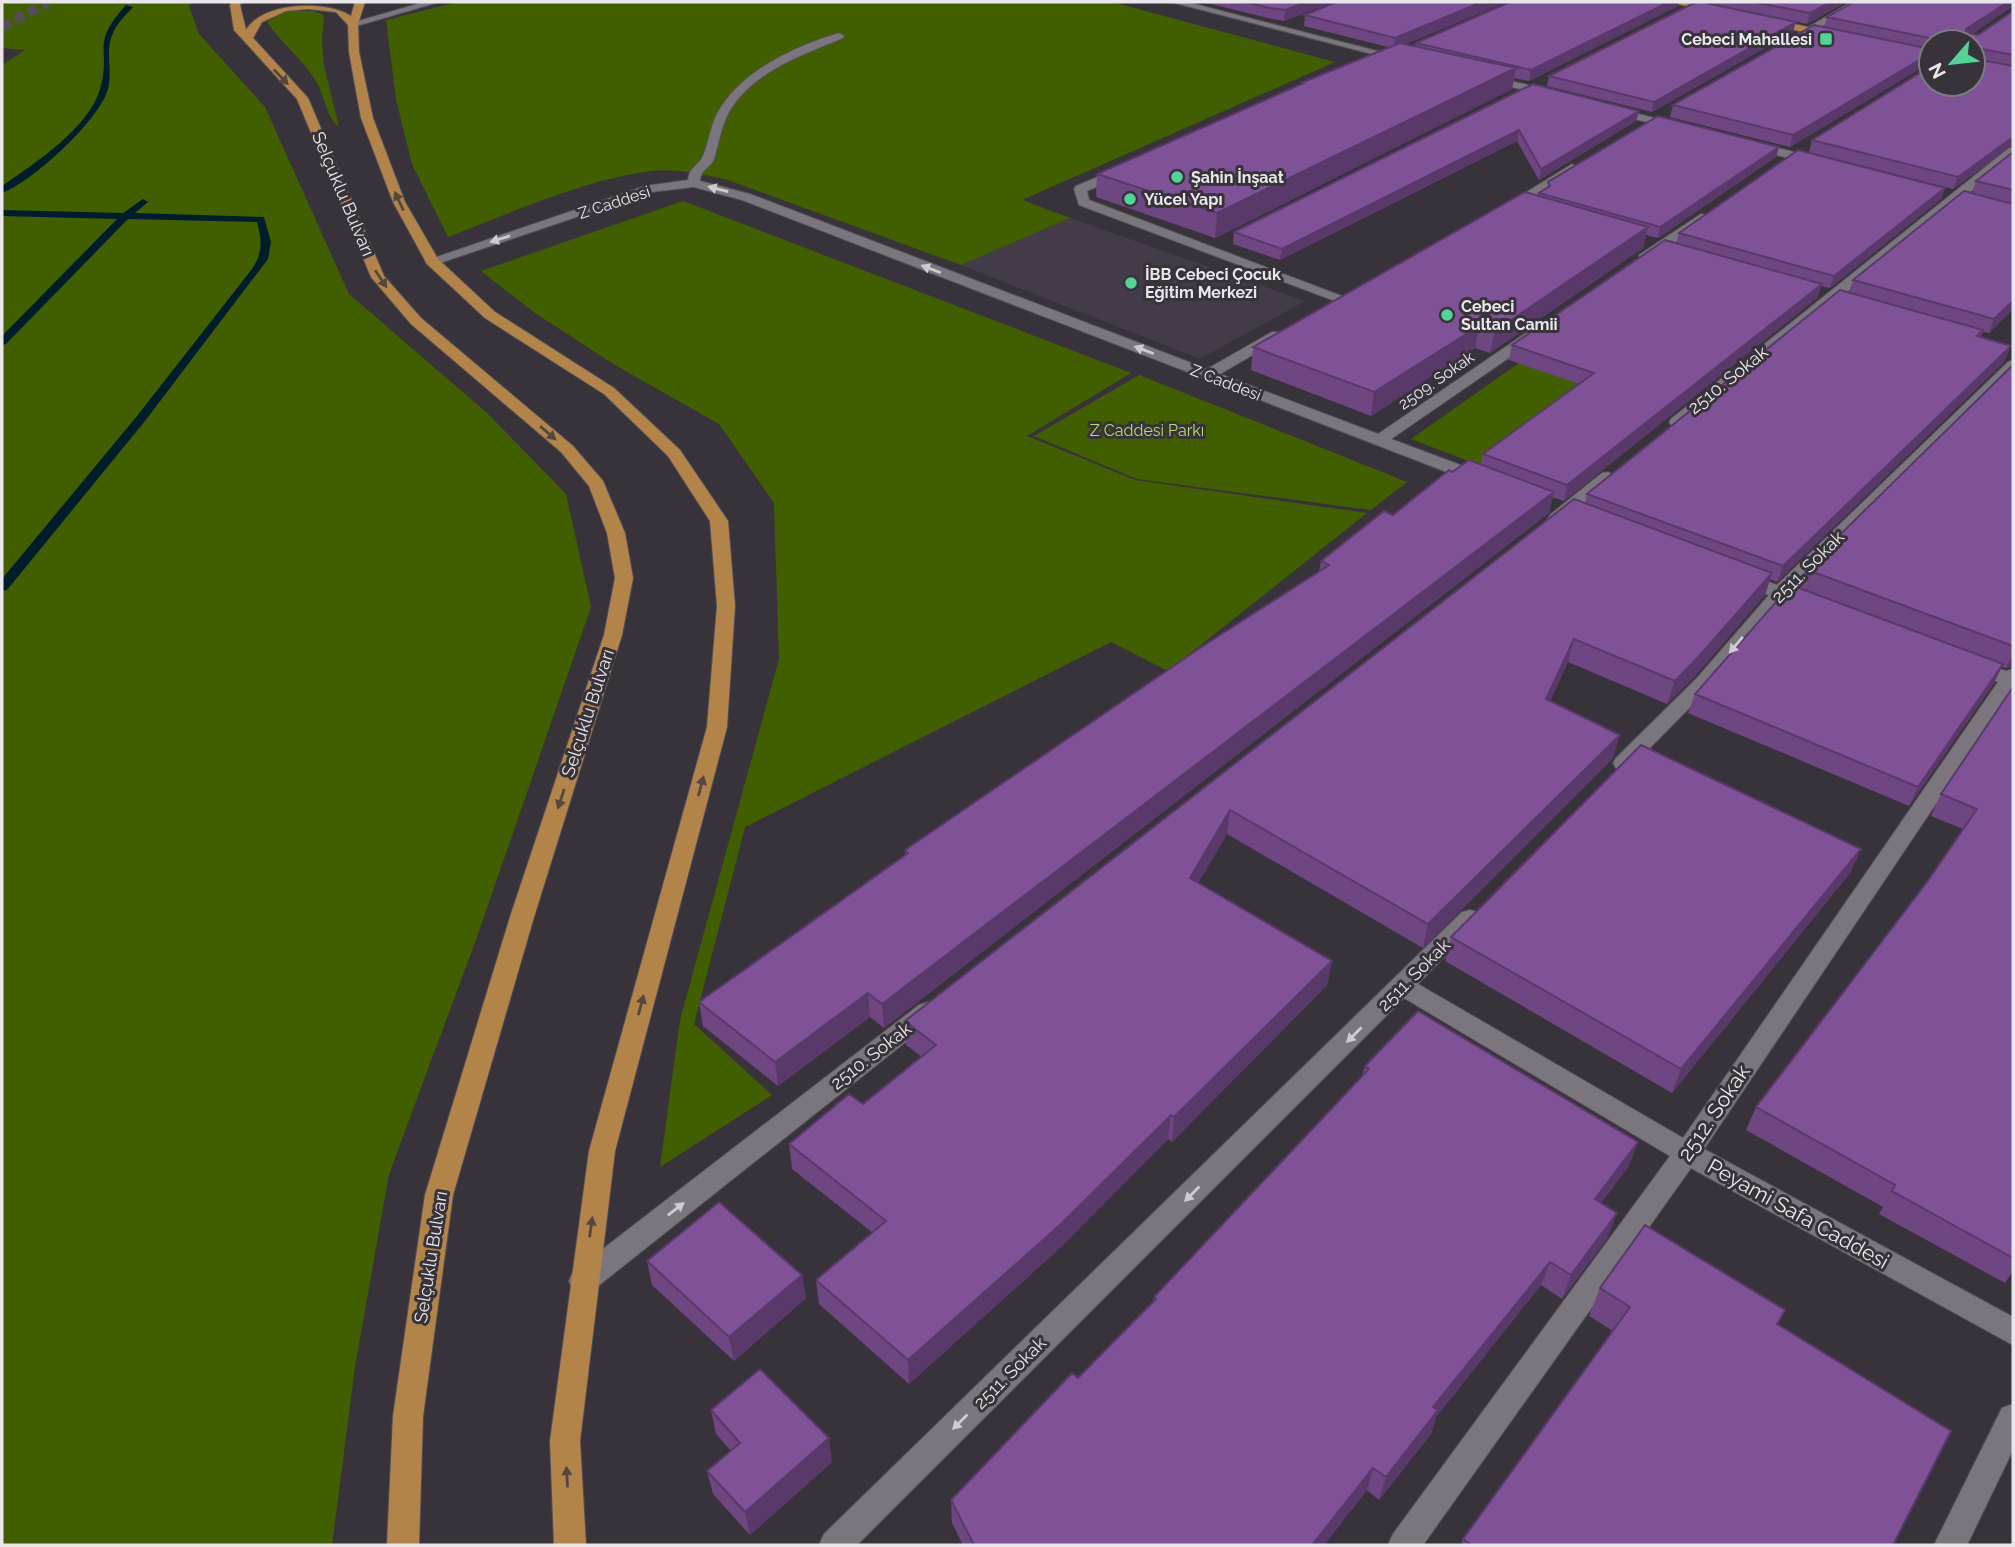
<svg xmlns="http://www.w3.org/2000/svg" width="2015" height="1547" viewBox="0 0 2015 1547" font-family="Raleway,sans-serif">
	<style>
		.built { fill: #433c48 }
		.green { fill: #415f00 }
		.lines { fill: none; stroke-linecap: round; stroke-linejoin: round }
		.stream { fill: #001d2b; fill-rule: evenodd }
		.highway-tunnel { stroke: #534e55; stroke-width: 10; stroke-dasharray: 10 5; stroke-linecap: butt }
		.minor-casing { stroke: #545056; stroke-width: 2 }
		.major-casing { stroke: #545056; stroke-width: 2 }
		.minor { fill: #7b767e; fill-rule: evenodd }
		.major { fill: #b2844a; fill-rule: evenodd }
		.wall { fill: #6d4682 }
		.shaded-wall { fill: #59396a }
		.building { fill: #7f5197; stroke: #59396a; stroke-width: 2 }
		.oneway { fill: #56473e }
		.oneway2 { fill: #cecbd0 }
		.poi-dot { fill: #54d396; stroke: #38333a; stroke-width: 2.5 }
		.labels { text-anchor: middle; stroke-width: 6; stroke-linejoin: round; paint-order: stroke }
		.far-poi-label { font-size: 16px; font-weight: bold; fill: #e9e7eb; stroke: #38333a; text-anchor: start }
		.far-street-label { font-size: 16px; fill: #e9e7eb; stroke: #38333a }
		.far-park-label { font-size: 16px; fill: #b0de70; stroke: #38333a }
		.street-label { font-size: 18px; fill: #e9e7eb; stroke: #38333a }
		.near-street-label { font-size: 21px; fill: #e9e7eb; stroke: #38333a }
	</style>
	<rect width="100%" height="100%" fill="#38333a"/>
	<path class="built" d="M1070 218 1305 301 1200 359 961 265Z"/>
	<path class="green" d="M5 2H193L189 6 199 34 265 107 349 294 487 413 566 494 591 607 477 937 389 1174 355 1367 332 1545H2V65L25 50 2 48V3Z
		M458 2H1112L1335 62 1022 200 1070 218 961 265 725 179C701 174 674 168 650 171 580 181 513 212 448 237L412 164 396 99 386 20Z
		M291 11H314L324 15 322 41 324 66 339 127C326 117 325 97 317 83 304 59 281 44 267 22L281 12Z
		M683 201 1131 373 1027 436 1135 480 1367 513 1168 671 1111 642 745 827 694 1024 772 1095 660 1167 680 1020 779 659 774 503 719 424 615 365 535 313 481 271Z
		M1519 363 1580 384 1484 467 1411 439Z
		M1139 375 1407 482 1371 510 1137 479 1034 436Z"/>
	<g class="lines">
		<path class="stream" d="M126 5 133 7C126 15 117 23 113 33 104 52 114 73 107 92 96 123 32 182 2 193V186C34 164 89 128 100 89 112 47 89 46 126 5Z
			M143 199 148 202 135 213 264 217 271 242 268 259 145 421 7 590 2 591V579L137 416 252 269C263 253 262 240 257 222L128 219 6 344 2 345V336L117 219 2 216V210L123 213Z"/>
		<path class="highway-tunnel" d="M2 27 48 2"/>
		<defs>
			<path id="minor" d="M424 2H439L353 27 348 24Z
				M1171 2H1187L1408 59 1403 62Z
				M1851 2H1863L1797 41 1788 39Z
				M839 33 844 36 843 38C802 55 752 72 729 112 721 127 719 143 714 159 710 169 701 168 700 181L750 194 1207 369 1272 332H1282L1284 335 1282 338 1220 374 1378 434 1529 331H1539L1541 334 1539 337 1391 439 1487 475 1489 479 1487 483H1475L742 200 694 187 651 192 437 264H427L425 261 645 186 688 180C689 168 696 167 702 158 708 147 710 126 718 112 741 71 795 46 839 33Z
				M1486 75 1557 92 1559 94 1553 97 1482 80 1481 78Z
				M1611 107 1682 125 1684 127 1678 130 1607 112 1605 110Z
				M1750 141 1822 159 1824 162 1818 166 1746 147V143Z
				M2009 148H2013V157L1683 425H1671L1669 422 1671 419Z
				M1572 164 1578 168 1576 171 1511 211 1507 212 1501 208Z
				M1122 167 1128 171 1126 174 1087 191 1089 200 1347 298 1345 301H1335L1079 205 1074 189 1076 186Z
				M1701 214 1706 215V221L1649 261H1639V255Z
				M2013 360V373L1792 591 1815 599 1817 603 1815 607 1808 609 1784 600 1711 686 1630 768H1616L1613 763 1616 758 1697 678 1769 595 1734 582 1731 578 1734 574H1746L1777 585 2008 362Z
				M1608 472 1616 477 1614 481 1563 522H1551L1548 518 1551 514 1602 473Z
				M1973 660 2006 671 2013 669V689L1704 1149 2013 1317V1345L1691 1168 1423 1545H1388L1393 1534 1670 1156 1404 998 857 1545H819L824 1534 1462 912 1470 910 1478 912 1482 918 1418 984 1683 1138 1998 682 1966 670 1963 666Z
				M928 1002 937 1005 940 1011 937 1017 593 1290 583 1293 573 1290 569 1281 573 1272 919 1005Z
				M2013 1404V1450L1967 1545H1934L2002 1408Z"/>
			<path id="major" d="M232 2H242L240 5 246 30C263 1 327 0 351 16L355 2H365L358 24 359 52 373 118 405 202 438 259 495 312 614 388 680 450 728 521 735 606 727 727 615 1151 580 1441 586 1545H554L550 1441 589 1151 707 727 717 606 710 521 668 456 604 394 485 318 427 264 393 202 361 118 349 52 348 25 336 12 308 9 286 11 262 22 253 38 308 98 384 276 421 318 573 446 603 481 625 533 633 578 622 635 534 917 453 1195 423 1416 419 1545H387L393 1416 425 1195 510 917 604 635 615 578 607 533 589 486 561 452 411 324 371 277 297 99 234 30 230 5Z
				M1670 2H1688L1723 11 1718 14Z
				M1766 18 1831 32 1836 35 1831 38 1762 23 1761 21Z"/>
		</defs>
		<use href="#minor" class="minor-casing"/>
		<use href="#major" class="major-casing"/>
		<use href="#minor" class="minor"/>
		<use href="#major" class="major"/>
	</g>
	<path class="wall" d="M1203 2H1333L1284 21 1268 18Z
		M1336 2H1506L1406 44 1415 46 1416 43 1510 2H1679L1678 6 1529 81 1514 78 1512 89 1215 238 1096 197 1097 174 1301 85V83L1388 47 1304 26 1305 15Z
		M1706 2H1846L1807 24 1749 12 1793 32 1652 112 1547 86 1549 76 1707 3Z
		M2013 6 1972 34 1978 35 2013 11V145L1953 189 1809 152 1812 140 1973 42H1931V62L1790 147 1670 117 1673 105 1824 27 1827 17Z
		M1533 84 1639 111 1636 121 1539 180 1517 141 1280 260 1233 244 1234 232Z
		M1779 147 1776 157 1658 238 1646 235 1643 248 1490 353 1475 348 1371 416 1251 370 1253 347 1538 196 1539 193 1547 189 1548 182Z
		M2013 152V309L1989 333 1983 332 1980 337 2005 361 1777 582 1770 579 1765 595 1695 676 1667 704 1568 662 1550 701 1613 758 1423 948 1227 834 1198 883 1332 961 1327 985 1172 1142 1168 1139 1060 1248 909 1384 819 1304 816 1280 873 1233 792 1169 789 1144 863 1104 922 1057 906 1045 905 1021 1585 503 1587 494 1849 292 1853 280 1972 193 1976 181Z
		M1945 188 1941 199 1830 288 1821 286 1817 298 1564 501 1552 497 1549 513 884 1028 870 1017 778 1086 703 1026 699 1002 905 856V850L1319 571 1321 561 1393 515 1452 472 1481 464 1483 454 1579 384 1509 360 1512 345 1676 243 1679 233Z
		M2013 365V667L2006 668 2002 667 1994 683 1909 806 1688 713 1695 694 1799 587 1805 569Z
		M2013 687V1271L2005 1283 1879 1214 1883 1207 1746 1130 1756 1107 1927 882 1963 829 1931 816 1941 794Z
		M1861 849 1850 873 1672 1093 1445 961 1451 937Z
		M1365 1066 1629 1166 1601 1203 1608 1237 1562 1299 1541 1285 1436 1417 1431 1434 1379 1500 1367 1490 1324 1545H963L952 1523 951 1500 1078 1378 1153 1301 1154 1297 1362 1076Z
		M647 1261 802 1275 806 1298 734 1361 652 1285Z
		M1600 1288 1785 1310 1778 1325 1893 1545H1461L1463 1539 1613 1331 1589 1316Z
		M711 1410 832 1462 750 1535 713 1494 707 1471 731 1451 716 1434Z"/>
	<path class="shaded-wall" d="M1307 2H1333L1284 21 1285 10Z
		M1482 2H1506L1394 49 1395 38Z
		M1668 2H1679L1678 6 1529 81 1531 70Z
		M1831 2H1846L1807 24 1810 13Z
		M2008 2H2013V6L1963 40 1966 29Z
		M1796 22 1793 32 1652 112 1654 102Z
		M1931 53V62L1790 147 1793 135Z
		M1516 68 1512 89 1215 238 1217 213Z
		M1639 111 1636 121 1539 180 1541 169Z
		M1519 130 1517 141 1280 260 1282 249Z
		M2013 137V145L1953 189 1958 177Z
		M1779 147 1776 157 1658 238 1660 227Z
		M1945 188 1941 199 1830 288 1834 276Z
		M1648 227 1643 248 1490 353 1495 331Z
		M1822 284 1817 298 1564 501 1567 485Z
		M2013 301V309L1989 333 1994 319Z
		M1479 326 1475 348 1371 416 1374 392Z
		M2011 346 2005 361 1777 582 1783 566Z
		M1554 492 1549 513 884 1028 882 1004Z
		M1772 573 1765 595 1695 676 1667 704 1675 681Z
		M1574 639 1568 662 1540 723 1546 699Z
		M2013 653V667L2006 668Z
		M2003 664 1994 683 1909 806 1918 787Z
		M1620 735 1613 758 1423 948 1428 924Z
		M1230 810 1227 834 1187 902 1190 878Z
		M1861 849 1850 873 1672 1093 1681 1069Z
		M1332 961 1327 985 1172 1142 1174 1117Z
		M868 993 870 1017 778 1086 775 1062Z
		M1171 1115 1168 1139 1060 1248 909 1384 908 1360Z
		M1638 1142 1629 1166 1586 1223 1595 1199Z
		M1617 1213 1608 1237 1562 1299 1571 1275Z
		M1550 1262 1541 1285 1436 1417 1431 1434 1379 1500 1386 1477 1433 1407Z
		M802 1275 806 1298 734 1361 729 1337Z
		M829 1438 832 1462 750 1535 745 1512Z
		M1373 1468 1367 1490 1324 1545H1312Z"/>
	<path class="building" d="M1245 2H1307L1285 10 1269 8Z
		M1336 2H1482L1395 38 1305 15Z
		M1510 2H1669L1531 70 1416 43Z
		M1696 2H1701L1796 22 1654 102 1549 76Z
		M1753 2H1831L1810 13Z
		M1854 2H2008L1966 29V32L1978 35 2013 11V55L1977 48 1974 51 1976 59 2013 66V137L1958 177 1812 140 1931 66V84H1973V42H1936L1935 39 1827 17Z
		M1814 25 1931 49V53L1793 135 1673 105Z
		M1400 43 1516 68 1217 213 1097 174 1304 83H1301Z
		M1533 84 1639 111 1541 169 1519 130 1282 249 1234 232Z
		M1658 116 1779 147 1660 227 1539 193 1550 186 1548 182Z
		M1798 150 1945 188 1834 276 1679 233Z
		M2013 152V190L1976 181Z
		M1964 191 2013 204V301L1994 319 1853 280Z
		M1525 192 1648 227 1495 331 1479 326 1374 392 1253 347Z
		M1665 240 1822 284 1567 485 1483 454 1594 373 1512 345Z
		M1840 290 1983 330 1977 336 2011 346 1783 566 1587 494Z
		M2013 365V646L1805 569Z
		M1469 460 1554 492 882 1004 868 993 775 1062 699 1002 908 853 905 850 1200 648 1329 565 1321 561 1384 511 1393 515 1449 470 1452 472Z
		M1574 499 1772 573 1702 653 1675 681 1574 639 1546 699 1620 735 1428 924 1230 810 1190 878 1332 961 1174 1117 1171 1115 1061 1224 908 1360 816 1280 886 1221 789 1144 849 1094 863 1104 936 1045 905 1021Z
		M1791 585 2003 664 1918 787 1695 694Z
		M2013 687V1258L1892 1191 1895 1185 1756 1107 1927 882 1977 809 1941 794Z
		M1641 745 1861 849 1681 1069 1451 937Z
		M1418 1011 1638 1142 1595 1199 1617 1213 1571 1275 1550 1262 1433 1407 1438 1410 1386 1477 1373 1468 1312 1545H974L951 1500 1072 1373 1078 1378 1156 1299 1154 1297 1369 1069 1365 1066Z
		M719 1202 802 1275 729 1337 647 1261Z
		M1645 1225 1785 1310 1777 1324 1951 1431 1893 1545H1472L1463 1539 1630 1307 1600 1288Z
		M760 1369 829 1438 745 1512 707 1471 740 1443 711 1410Z"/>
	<defs><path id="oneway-solid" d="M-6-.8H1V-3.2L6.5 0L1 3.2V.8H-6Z" transform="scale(1.75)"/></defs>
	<g class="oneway">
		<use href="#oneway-solid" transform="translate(281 77) rotate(46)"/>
		<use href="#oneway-solid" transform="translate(399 201) rotate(-115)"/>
		<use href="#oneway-solid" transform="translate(381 279) rotate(56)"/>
		<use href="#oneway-solid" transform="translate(548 433) rotate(41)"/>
		<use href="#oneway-solid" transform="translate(701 786) rotate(-75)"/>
		<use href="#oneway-solid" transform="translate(561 799) rotate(108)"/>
		<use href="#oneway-solid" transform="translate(641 1005) rotate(-75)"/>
		<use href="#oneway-solid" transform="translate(591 1227) rotate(-82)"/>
		<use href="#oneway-solid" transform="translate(567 1477) rotate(-93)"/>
	</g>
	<g class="oneway2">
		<use href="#oneway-solid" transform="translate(718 189) rotate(-166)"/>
		<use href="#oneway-solid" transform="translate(500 239) rotate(162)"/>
		<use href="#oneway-solid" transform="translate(931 269) rotate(-159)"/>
		<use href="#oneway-solid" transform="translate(1144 350) rotate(-159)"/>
		<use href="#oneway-solid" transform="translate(1736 645) rotate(130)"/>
		<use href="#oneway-solid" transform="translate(1354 1035) rotate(135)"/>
		<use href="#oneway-solid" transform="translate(1192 1194) rotate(135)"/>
		<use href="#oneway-solid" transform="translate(676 1209) rotate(-38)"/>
		<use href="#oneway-solid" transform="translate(960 1422) rotate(135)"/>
	</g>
	<g class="poi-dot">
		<rect x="1819" y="32" width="14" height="14" rx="3.5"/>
		<circle cx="1177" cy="177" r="7"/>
		<circle cx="1130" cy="199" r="7"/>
		<circle cx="1131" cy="283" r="7"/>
		<circle cx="1447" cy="315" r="7"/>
	</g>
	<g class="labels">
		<g class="far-poi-label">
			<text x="1812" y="45" text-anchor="end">Cebeci Mahallesi</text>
			<text x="1191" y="183">Şahin İnşaat</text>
			<text x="1144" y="205">Yücel Yapı</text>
			<text x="1145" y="280">İBB Cebeci Çocuk<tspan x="1145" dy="18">Eğitim Merkezi</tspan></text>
			<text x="1461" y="312">Cebeci<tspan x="1461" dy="18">Sultan Camii</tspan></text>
		</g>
		<g class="far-street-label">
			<text transform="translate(614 202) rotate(-18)" y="6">Z Caddesi</text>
			<text transform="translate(1436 380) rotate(-35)" y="6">2509. Sokak</text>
			<text transform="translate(1226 382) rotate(21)" y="6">Z Caddesi</text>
		</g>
		<g class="far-park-label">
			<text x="1147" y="436">Z Caddesi Parkı</text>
		</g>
		<g class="street-label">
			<text transform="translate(343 194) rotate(67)" y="6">Selçuklu Bulvarı</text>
			<text transform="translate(1728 380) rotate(-39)" y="6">2510. Sokak</text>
			<text transform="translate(1808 567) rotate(-45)" y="6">2511. Sokak</text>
			<text transform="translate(588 713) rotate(-72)" y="6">Selçuklu Bulvarı</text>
			<text transform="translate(1414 975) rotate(-45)" y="6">2511. Sokak</text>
			<text transform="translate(871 1056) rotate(-38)" y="6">2510. Sokak</text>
			<text transform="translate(431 1257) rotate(-81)" y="6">Selçuklu Bulvarı</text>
			<text transform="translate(1010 1373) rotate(-45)" y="6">2511. Sokak</text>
		</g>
		<g class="near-street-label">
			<text transform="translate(1714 1113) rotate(-56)" y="7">2512. Sokak</text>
			<text transform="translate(1798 1214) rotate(29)" y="7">Peyami Safa Caddesi</text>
		</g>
	</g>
	<rect width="2015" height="1547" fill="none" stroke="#e9e7eb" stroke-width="7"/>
	<g transform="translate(1952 63) rotate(242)"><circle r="33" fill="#38333a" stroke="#7f7b81" stroke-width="2"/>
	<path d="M0-5L12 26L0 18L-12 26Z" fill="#54d396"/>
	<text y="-10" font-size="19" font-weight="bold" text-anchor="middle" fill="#e9e7eb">N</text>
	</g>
</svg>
